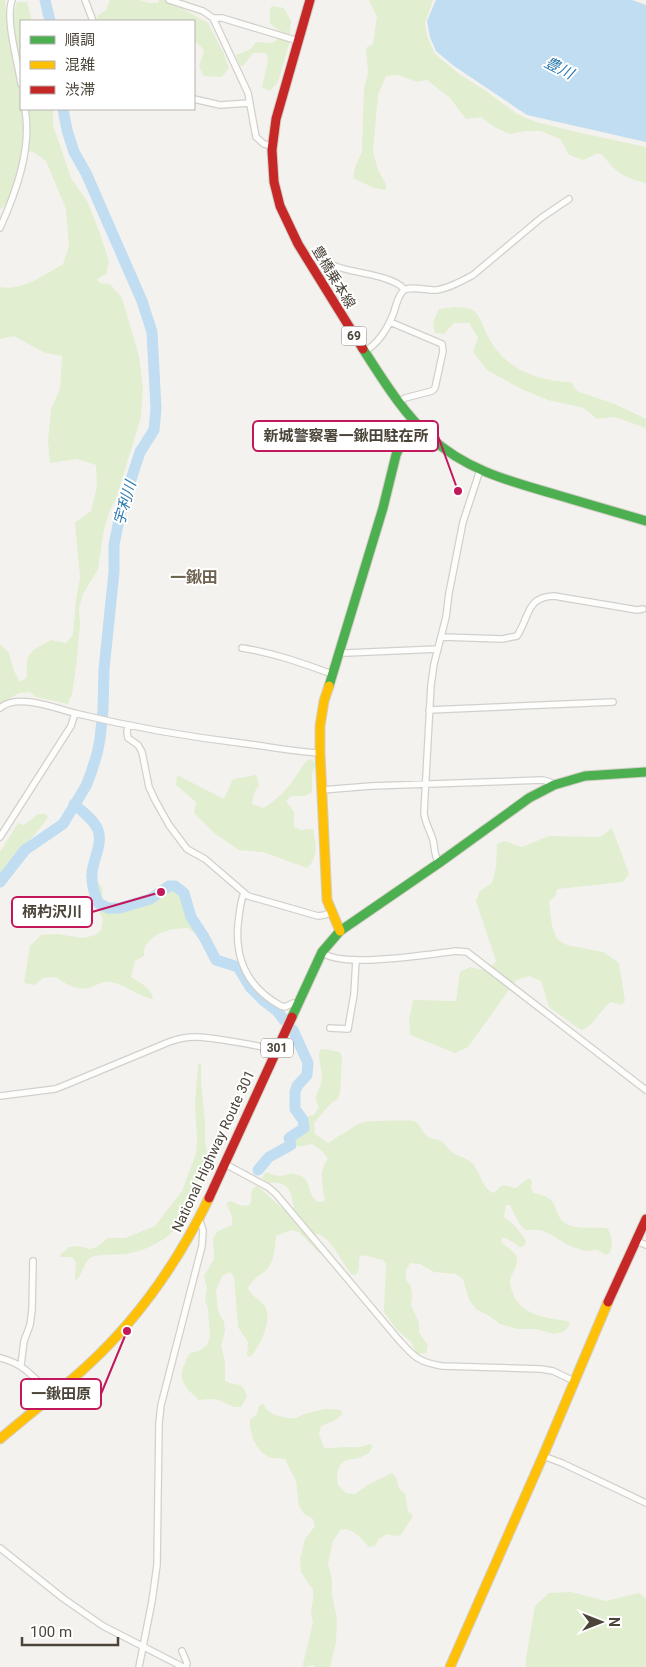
<svg xmlns="http://www.w3.org/2000/svg" width="646" height="1667" viewBox="0 0 646 1667" font-family="Roboto,'Noto Sans JP',sans-serif">
	<style>
		.green { fill: #e1eecf }
		.water { fill: #c0ddf1 }
		.lines { fill: none; stroke-linecap: round; stroke-linejoin: round }
		.river { stroke: #c0ddf1; stroke-width: 11 }
		.street-casing { stroke: #d2d0cb; stroke-width: 8 }
		.fast-casing { stroke: #d3cfc5; stroke-width: 11 }
		.slow-casing { stroke: #d3cfc5; stroke-width: 11 }
		.jam-casing { stroke: #d3cfc5; stroke-width: 11 }
		.street { stroke: #fdfdfc; stroke-width: 5.5 }
		.fast { stroke: #4caf50; stroke-width: 9 }
		.slow { stroke: #ffc107; stroke-width: 9 }
		.jam { stroke: #c62828; stroke-width: 9 }
		.labels { text-anchor: middle; stroke-width: 4; stroke-linejoin: round; paint-order: stroke }
		.shield { fill: #fff; stroke: #817c74; stroke-width: 1 }
		.shield-label { font-size: 12px; font-weight: bold; fill: #4b4439 }
		.street-label { font-size: 14px; fill: #4b4439; stroke: #fff }
		.water-label { font-size: 15px; font-style: italic; fill: #2e7ab2; stroke: #fff }
		.quarter-label { font-size: 16px; font-weight: bold; fill: #6e6250; stroke: #fff }
		.leader { fill: none; stroke: #c2185b; stroke-width: 2 }
		.callout-dot { fill: #c2185b; stroke: #fff; stroke-width: 2 }
		.callout { fill: #fff; stroke: #c2185b; stroke-width: 2 }
		.callout-label { font-size: 15px; text-anchor: middle; font-weight: bold; fill: #4b4439 }
	</style>
	<rect width="100%" height="100%" fill="#f4f2ee"/>
	<path class="green" d="M0 0H5L6 12H14L17 2H27L32 21H21V109H53V125L71 178 87 201 99 231 109 261 106 274 97 279 100 283 110 284 122 298 139 356 143 388 141 417 116 499 110 510 104 529 98 569 83 594 79 608 80 624 77 659 72 694 68 704 36 697 30 692 19 693 0 704V644L9 653 14 671 20 682 27 677C25 651 30 652 51 640L66 643 73 634 76 600 80 577 75 523 91 511 97 486 96 465 77 459 50 463 48 441 51 409 60 389 62 356 45 353 14 336 0 339V287C23 291 44 275 63 264L69 247 66 209 46 161 32 151 22 154C18 168 11 203 0 210Z
		M110 0H139L149 3H158L159 0H182L183 9 208 23 224 54 229 68 222 77 204 76 199 67 204 50 197 43H194V21H98L97 16 106 10Z
		M371 0H433L425 23 427 36 435 54 459 74 483 89 517 114 536 122 572 131 646 147V183C624 178 615 172 602 154H596L583 160 569 155 560 139 541 131H525L510 134 494 127 481 117 466 119 450 98 427 80 417 82 398 75 386 76 378 95 373 152 378 170 386 184V190L374 188 353 178 355 167 362 152 364 89 368 72 366 48 373 44 377 17 369 1Z
		M272 6 284 8 291 21 289 44 278 82 270 91 262 87 268 61 266 53H253L243 66H240L236 55 251 49 256 42 272 43 277 40 279 31 270 23V9Z
		M455 307C459 308 467 307 471 309 480 313 483 327 487 335 504 368 534 381 571 382L577 391 617 405 646 419V428L615 417 597 419 584 408 548 400 521 389 487 370 473 352 478 338 469 323H454L444 334 435 333 433 322 439 309Z
		M312 759 316 765 312 773V792L305 796H291L286 801 294 812V827L300 830 313 829C316 843 319 857 307 868L263 852 239 850 214 833 194 813 196 802 176 785 177 775 224 799 233 779 256 775 259 785 254 793 252 804 263 808C284 796 293 781 306 761Z
		M38 814H46L48 817C34 838 16 854 0 874V852L18 823 24 825Z
		M612 828 629 874 623 882 557 889 556 895 549 902 552 926 557 939 567 945 603 952 619 963 625 1001 621 1005 611 1002C599 1010 594 1027 581 1030L549 1007 541 981 529 976 516 980 468 1047 455 1053 410 1035 409 1020 413 1000 456 1001 460 972 470 967 488 971 496 961 476 901 480 891 492 883 496 867 497 844 504 841 522 847 549 836 600 837Z
		M95 879 102 887 103 900 109 907 131 906 173 890 185 902 189 918 199 931 198 936 188 928C174 928 156 931 147 944 144 947 144 952 144 956L135 961 131 977C139 982 152 988 153 999 138 997 126 984 110 982 101 981 96 986 88 988 76 990 65 984 56 977L43 978 34 985 24 983 30 946 41 935 57 934 83 938 96 935 101 930 103 919 90 894Z
		M325 1049 340 1052 342 1058 340 1094 337 1100 332 1102 314 1123 315 1134 328 1143C332 1142 333 1139 337 1137 339 1135 342 1135 344 1133 352 1129 353 1125 364 1122 368 1121 412 1120 414 1121 420 1124 422 1132 427 1136 430 1139 437 1139 441 1141 446 1144 447 1149 452 1152 458 1157 466 1157 472 1163 481 1172 481 1188 494 1193L502 1185 516 1188 529 1178 532 1181 531 1188 533 1193C538 1194 543 1195 548 1198 558 1203 555 1217 565 1223 575 1230 595 1227 607 1228 613 1237 613 1244 610 1253L606 1255 597 1250 584 1251 568 1245 548 1233 540 1230H525L519 1223 510 1205H506L504 1217 515 1226 526 1240 525 1245 520 1247 506 1238H502L501 1242C507 1247 516 1252 517 1259 518 1267 511 1274 510 1281 510 1287 512 1291 514 1296 524 1316 547 1318 568 1321L570 1325 563 1332 554 1334 536 1329H518L500 1324 486 1314 477 1310 469 1300 463 1279 456 1274 434 1272 420 1264 410 1263 406 1270V1280L411 1286 412 1296 411 1305 419 1323V1332L428 1346 426 1353 417 1354 411 1342 397 1330 384 1312 386 1264 383 1260 362 1255 359 1258V1268L356 1275 351 1274C343 1263 330 1236 317 1234L312 1239 323 1253H319L299 1232 291 1230 276 1236C275 1245 275 1257 270 1265 264 1275 255 1275 248 1288 251 1296 258 1298 264 1305 274 1318 260 1347 250 1357L247 1355 248 1342 238 1327 234 1277 230 1272 222 1276 216 1291 218 1311 224 1322 225 1331 221 1346 225 1361V1381C237 1387 242 1380 247 1396L241 1407C229 1408 227 1402 217 1400 211 1398 205 1400 199 1400 179 1383 177 1376 190 1353L199 1351 207 1345 210 1337 208 1309 205 1300 207 1288 204 1276 214 1259 213 1238 218 1231 232 1225V1216L226 1203 231 1201 239 1205 248 1206 251 1203 252 1189 257 1186C268 1194 277 1206 288 1212L294 1207C291 1190 288 1181 269 1183L262 1178 266 1172C276 1176 281 1178 291 1173 294 1174 300 1175 303 1177 311 1183 307 1194 318 1202L325 1201C323 1187 318 1171 328 1159L323 1152 312 1144 299 1147 295 1143 297 1136 303 1132 308 1116 314 1115 319 1107C311 1094 322 1091 322 1077 322 1068 317 1059 320 1050Z
		M198 1064H201V1083L205 1122V1143L207 1151 196 1188 199 1197C185 1227 158 1249 126 1254 119 1255 97 1254 92 1257 83 1261 83 1276 75 1281L76 1262 72 1257H60L61 1254 69 1247 79 1246 89 1249 97 1247 108 1238H125L155 1226 182 1191 196 1153 197 1141 195 1103Z
		M263 1404 267 1410 275 1415 288 1418H296L304 1414 325 1409 341 1410 342 1415 334 1421 321 1426 319 1434 324 1448C332 1449 337 1447 345 1447 357 1447 357 1449 369 1444L373 1446 369 1453 359 1458 346 1460 340 1465 337 1474 338 1485 346 1493 355 1494 366 1486 392 1473 396 1477 399 1488 405 1494 408 1511 413 1516 401 1535 395 1536 387 1534 379 1539 375 1546 369 1547C361 1538 353 1528 341 1529L333 1541 328 1563 332 1580V1594L337 1620 336 1642 330 1667H315L313 1665 304 1667 303 1664 313 1623 311 1612 313 1599V1590L301 1572 300 1560 305 1539 315 1526 313 1519 304 1514 299 1506 296 1481 285 1459C280 1458 274 1459 269 1457 256 1451 249 1433 250 1420L257 1414 259 1406Z
		M571 1592 606 1601 639 1593 646 1599V1667H526V1658L535 1606 549 1593Z"/>
	<path class="water" d="M436 0H632L646 5V142L527 115 454 66 436 51 430 37 427 21Z"/>
	<g class="lines">
		<path class="river" d="M45 0 50 21
			M74 804C82 811 94 820 98 830 103 843 93 860 92 873 91 883 94 893 98 903L108 908H120L150 899 169 886H175L184 893 191 917 204 937 216 960 238 967 250 987 264 1001 277 1011 284 1020
			M0 882 25 850 63 824 86 786 91 773 97 754 100 739 103 710 104 669 114 572V545L121 510 140 452 154 430 156 409 152 332 142 301 86 173 74 152 67 130 63 109
			M258 1170 269 1157 291 1145 289 1138 304 1128 303 1120 295 1109V1092L297 1086 307 1075 308 1063 293 1030"/>
		<defs>
			<path id="street" d="M12 0C5 20 18 62 21 84
				M85 0 93 21
				M169 0 203 11 213 18 248 93 256 137 264 144 273 146
				M213 18H222L298 41
				M194 99 220 105 250 103
				M0 228C16 192 32 149 25 109
				M306 259 311 256C321 260 330 265 341 268 357 273 393 276 404 289
				M390 322 442 344 443 351 435 388 432 391 405 398 399 402
				M364 352C379 343 388 328 394 312 396 305 398 296 403 291 409 285 428 291 437 290 450 288 462 281 473 275L541 218 569 199
				M442 637 502 639 517 636C530 616 526 597 554 596L637 610 643 609
				M242 648C274 653 302 663 332 674
				M339 652 346 653 438 649
				M0 708C17 693 55 708 74 713 131 727 189 737 248 744 271 747 296 752 320 753
				M429 710 613 702
				M128 725 127 733 128 738 138 745 142 752 149 787 155 800 169 825 187 849 205 859 248 896 318 916 325 915 331 912
				M322 790 371 786 543 780 550 782 554 785
				M0 837 71 726 75 713
				M439 863C434 856 435 848 433 840 430 830 425 823 424 813L431 685 434 664 446 617 449 593 463 522 480 470
				M244 893C241 900 240 908 239 916 233 956 245 986 281 1006L285 1007 293 1003 296 1006
				M322 952C340 969 430 954 456 951L467 952 646 1090
				M330 1028 348 1029 354 994 356 960
				M0 1096 55 1089 63 1086 169 1042C177 1039 186 1037 195 1037 209 1037 265 1046 276 1051
				M225 1164 268 1187 276 1194 398 1339C414 1357 418 1362 442 1366L541 1369 553 1371 574 1381
				M636 1241 646 1245
				M0 1358C25 1364 34 1378 52 1395
				M21 1365 24 1341 30 1325 32 1310 33 1261
				M543 1456 562 1463 646 1503
				M0 1548 64 1599 103 1626 183 1667
				M182 1651 187 1663 186 1667
				M139 1667 152 1601 157 1565 159 1423 161 1405 202 1246 203 1230 199 1218"/>
			<path id="fast" d="M363 349C383 380 403 413 430 437 466 470 509 481 554 494 585 503 615 512 646 521
				M329 686 383 508 396 455 412 419
				M292 1017 322 952 340 931 439 863 529 798 554 785 585 776 646 772"/>
			<path id="slow" d="M329 686 324 701 320 726V753L327 900 340 931
				M0 1439C29 1414 60 1391 88 1365 138 1319 179 1260 209 1198
				M450 1667 543 1456 608 1302"/>
			<path id="jam" d="M310 0 276 119 272 150 274 182 280 206 298 244 363 349
				M209 1198 292 1017
				M608 1302 646 1219"/>
		</defs>
		<use href="#street" class="street-casing"/>
		<use href="#fast" class="fast-casing"/>
		<use href="#slow" class="slow-casing"/>
		<use href="#jam" class="jam-casing"/>
		<use href="#street" class="street"/>
		<use href="#fast" class="fast"/>
		<use href="#slow" class="slow"/>
		<use href="#jam" class="jam"/>
	</g>
	<g class="labels">
		<g class="shield">
			<rect x="341.5" y="326.5" width="25" height="19" rx="4"/>
			<rect x="261" y="1038.5" width="32" height="19" rx="4"/>
		</g>
		<g class="shield-label">
			<text x="354" y="340">69</text>
			<text x="277" y="1052">301</text>
		</g>
		<g class="street-label">
			<text transform="translate(334 277) rotate(59)" y="5">豊橋乗本線</text>
			<text transform="translate(213 1151) rotate(-65)" y="5">National Highway Route 301</text>
		</g>
		<g class="water-label">
			<text transform="translate(559 68) rotate(27)" y="5">豊川</text>
			<text transform="translate(125 503) rotate(-74)" y="5">宇利川</text>
		</g>
		<g class="quarter-label">
			<text x="194" y="583">一鍬田</text>
		</g>
	</g>
	<path class="leader" d="M458 491L438 436M161 892L92 912M127 1331L101 1394"/>
	<g class="callout-dot">
		<circle cx="458" cy="491" r="5"/>
		<circle cx="161" cy="892" r="5"/>
		<circle cx="127" cy="1331" r="5"/>
	</g>
	<g class="callout">
		<rect x="253" y="421" width="185" height="30" rx="5"/>
		<rect x="12" y="897" width="80" height="30" rx="5"/>
		<rect x="21" y="1379" width="80" height="30" rx="5"/>
	</g>
	<g class="callout-label">
		<text x="346" y="441">新城警察署一鍬田駐在所</text>
		<text x="52" y="917">柄杓沢川</text>
		<text x="61" y="1399">一鍬田原</text>
	</g>
	<rect x="20" y="20" width="175" height="90" fill="#ffffff" stroke="#b7b4b0"/>
	<rect x="30" y="36" width="25" height="8" fill="#4caf50" stroke="#b7b4b0"/>
	<text x="65" y="45" font-size="15" fill="#4b4439">順調</text>
	<rect x="30" y="61" width="25" height="8" fill="#ffc107" stroke="#b7b4b0"/>
	<text x="65" y="70" font-size="15" fill="#4b4439">混雑</text>
	<rect x="30" y="86" width="25" height="8" fill="#c62828" stroke="#b7b4b0"/>
	<text x="65" y="95" font-size="15" fill="#4b4439">渋滞</text>
	<g transform="translate(601 1622) rotate(90)" stroke="#ffffff" stroke-width="4" paint-order="stroke">
	<path d="M0-4L9 19L0 12L-9 19Z" fill="#4b4439"/>
	<text y="-8" font-size="14" font-weight="bold" text-anchor="middle" fill="#4b4439">N</text>
	</g>
	<path d="M22 1637v8h96v-8" fill="none" stroke="#4b4439" stroke-width="2.5"/>
	<text x="30" y="1637" font-size="15" fill="#4b4439" stroke="#ffffff" stroke-width="4" paint-order="stroke">100 m</text>
</svg>
